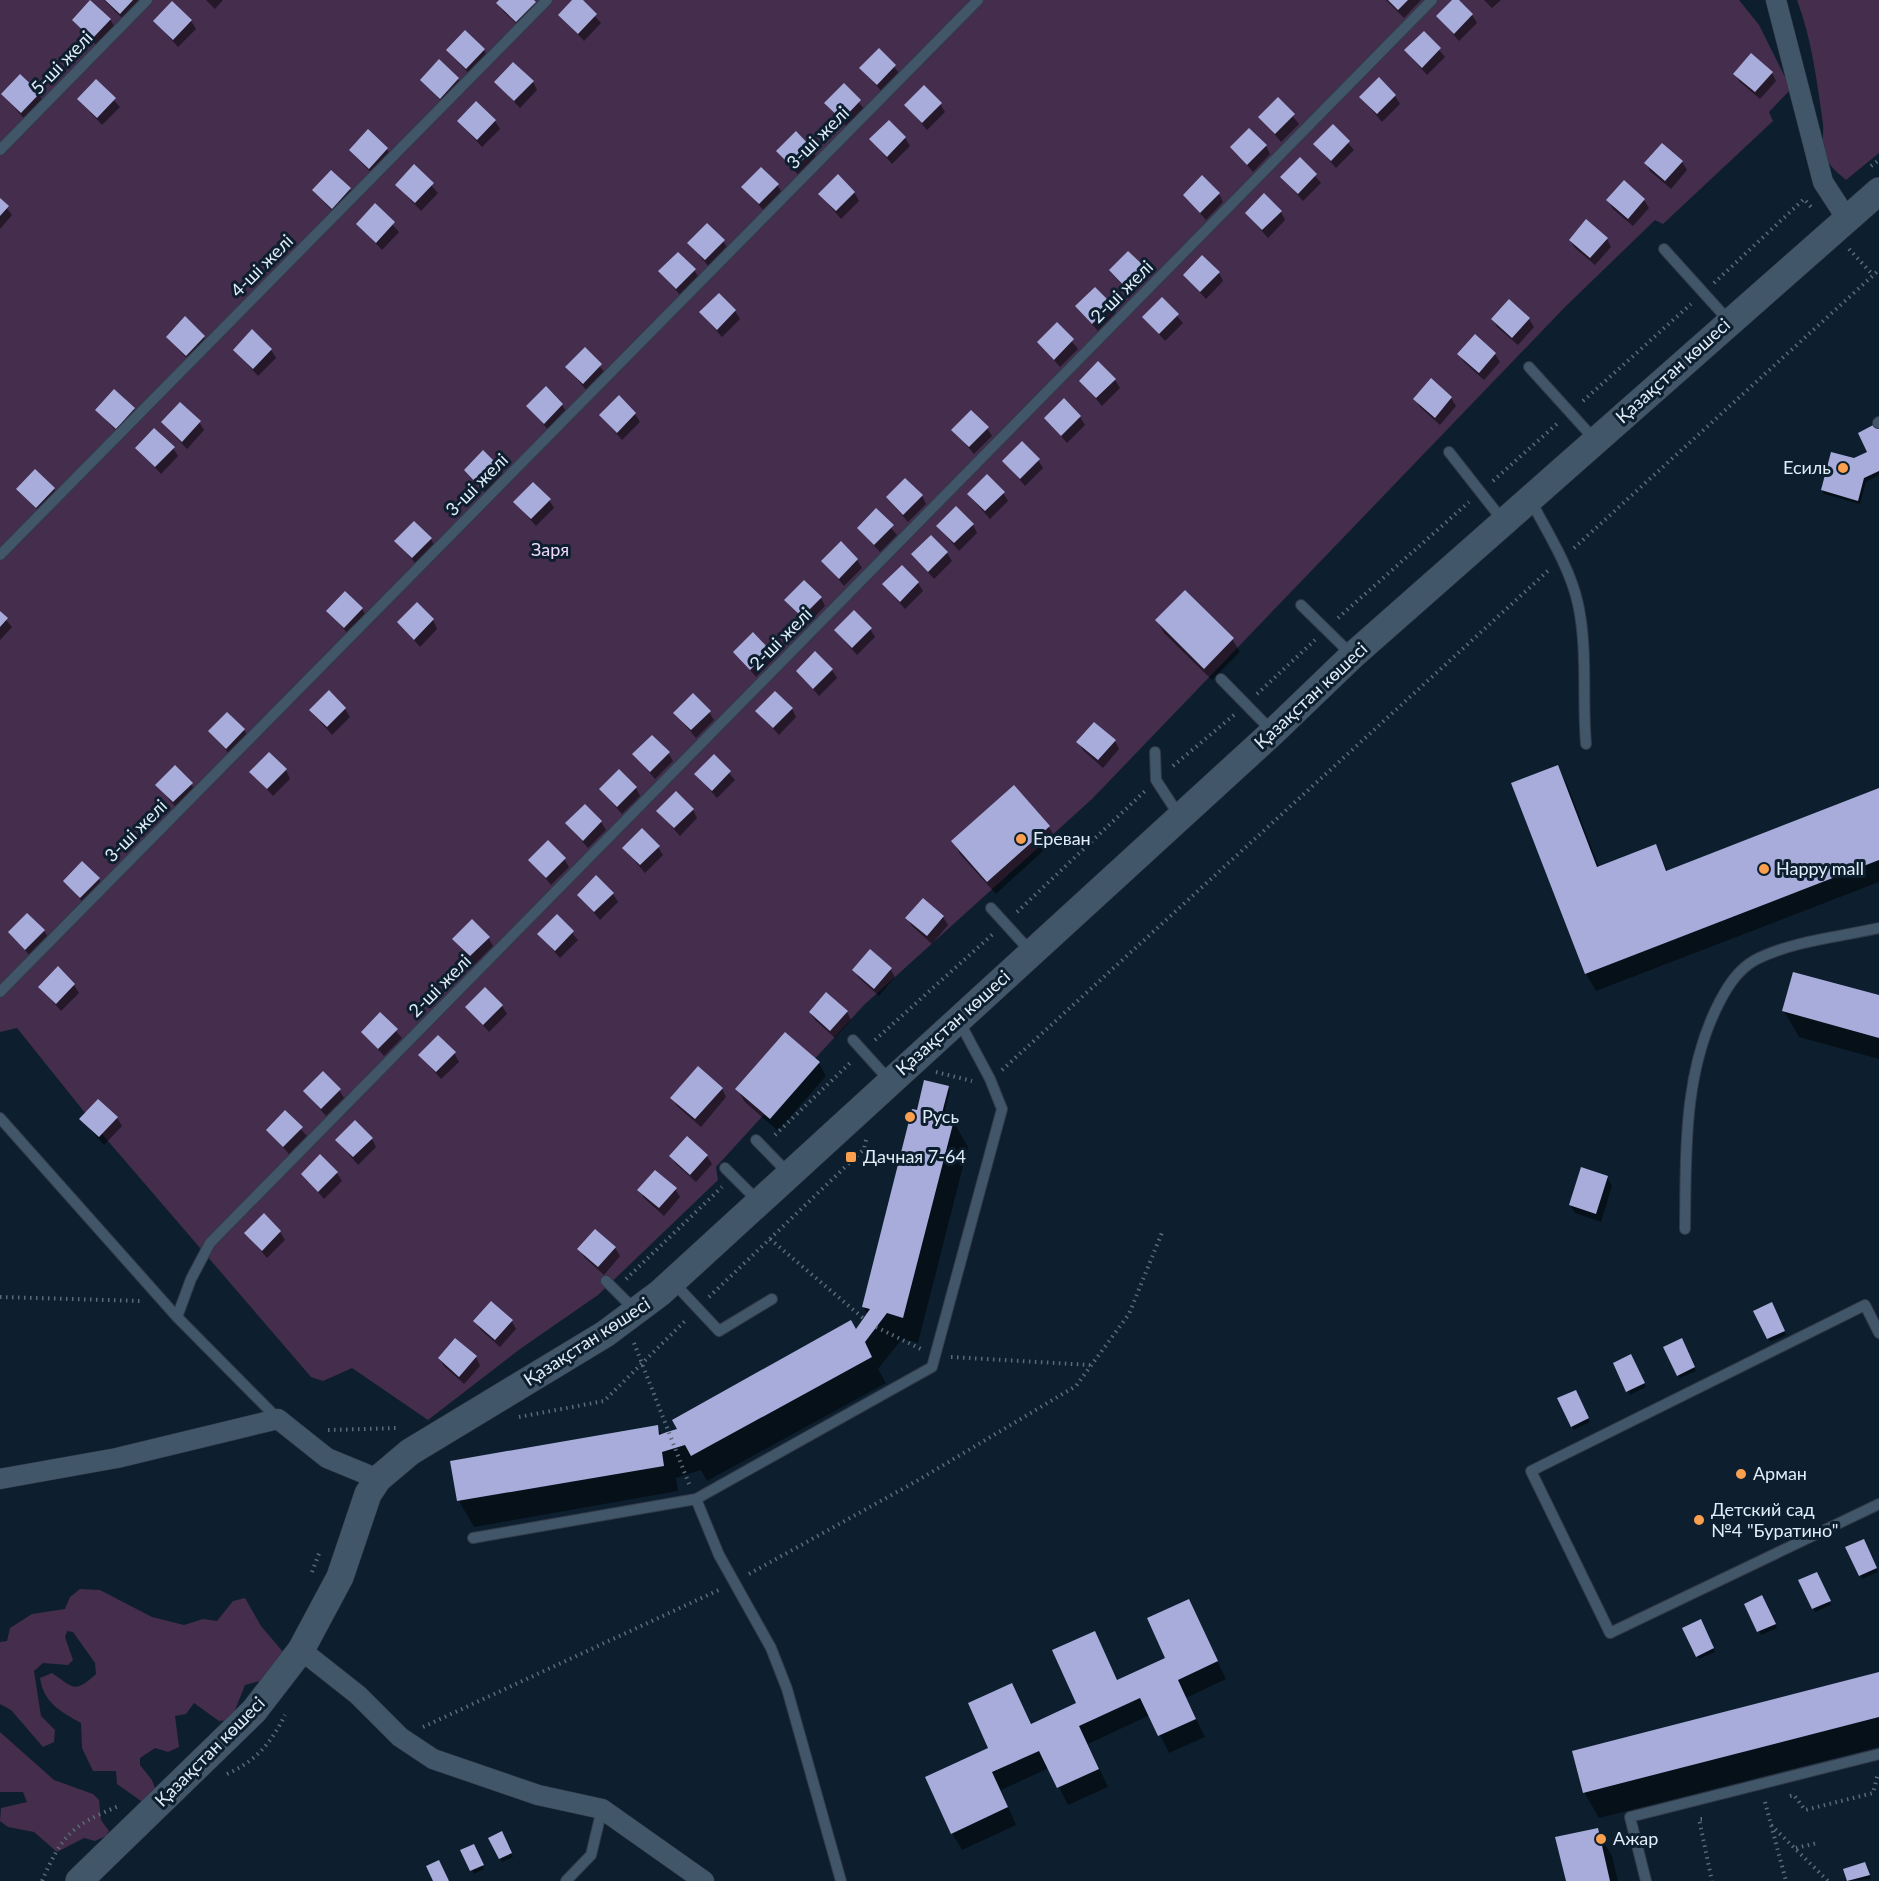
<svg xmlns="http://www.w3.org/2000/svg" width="1879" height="1881" viewBox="0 0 1879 1881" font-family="Lato,sans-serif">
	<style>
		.green { fill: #442d4d }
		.shadow { fill: #0007 }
		.building { fill: #a8acdb }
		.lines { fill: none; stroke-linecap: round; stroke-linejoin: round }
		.lane-casing { stroke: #323a48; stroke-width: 12 }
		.street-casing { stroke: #323a48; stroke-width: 21 }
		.secondary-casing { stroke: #323a48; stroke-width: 28 }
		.path { stroke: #5b6b79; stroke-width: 4; stroke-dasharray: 1.5 4.5; stroke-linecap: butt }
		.lane { stroke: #425669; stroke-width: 10 }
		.street { stroke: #425669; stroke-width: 20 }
		.secondary { stroke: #425669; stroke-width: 27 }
		.poi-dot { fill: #fa9f4e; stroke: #0d1f2f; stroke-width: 2 }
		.labels { text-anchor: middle; stroke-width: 6; stroke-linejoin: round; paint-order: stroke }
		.street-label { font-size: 18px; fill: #e1edf8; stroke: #0d1f2f }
		.poi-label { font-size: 18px; fill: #e1edf8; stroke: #0d1f2f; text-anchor: start }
		.park-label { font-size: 18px; fill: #f3d8fe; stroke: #0d1f2f }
	</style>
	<rect width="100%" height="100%" fill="#0d1f2f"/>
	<path class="green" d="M0 0H1739L1759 25 1791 89 1769 112 1773 121 1663 224 1655 220 1565 307 1092 799 864 1005 716 1167 718 1180 598 1295 520 1349 428 1420 352 1368 323 1381 311 1377 102 1134 17 1028 0 1032Z
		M1797 0H1879V153L1846 180C1838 173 1829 166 1825 156 1821 147 1824 133 1823 124 1817 82 1812 40 1797 0Z
		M80 1589 100 1590 152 1617 184 1625 203 1619 217 1621 233 1601 245 1598 261 1626 283 1652 285 1670 275 1677 245 1685 231 1720 219 1721 194 1703 186 1714 175 1716 179 1747 168 1752 155 1748 140 1758V1765L152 1780 159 1799 148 1806 117 1784 116 1771H93L82 1748 81 1723C61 1712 43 1702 40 1678L52 1673C74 1688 74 1694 96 1674L95 1663 73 1632 67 1631 65 1637 73 1660 68 1665 43 1663 34 1671 41 1716 55 1730 54 1742 43 1747 11 1710 0 1704V1642L7 1641 10 1628 32 1614 65 1609 70 1597Z
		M0 1732 54 1780 93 1794 99 1800 101 1820 109 1831 106 1836 95 1841 84 1838 57 1852 34 1832 8 1827 0 1821 1 1808 27 1802 23 1792H0Z"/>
	<path class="shadow" d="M104 0H141L125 21Z
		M206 0H223L215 9Z
		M501 0H532L539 11 522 29 503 11 498 3Z
		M575 0H580L601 23 584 41 560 15Z
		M1386 0H1421L1404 18Z
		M1454 0 1472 15 1477 23 1459 41 1438 16Z
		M1484 0H1501L1492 8Z
		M110 19 115 28 97 46 74 20Z
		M155 21H191L196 29 178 47Z
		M1424 33 1445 57 1427 75 1406 51Z
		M447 50H484L488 58 471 76Z
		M879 50 900 74 882 92 861 68Z
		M1772 73 1776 81 1760 99 1740 82 1735 74Z
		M458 79 463 87 445 106 422 80Z
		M96 81 120 107 102 125 79 100Z
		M496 82H533L537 90 520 108Z
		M844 85 865 110 847 127 826 103Z
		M3 94H39L43 102 26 121Z
		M1395 96 1400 104 1382 122 1361 97Z
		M1278 99 1299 124 1281 142 1260 117Z
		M940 104 945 112 927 130 906 105Z
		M495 121 500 129 482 147 459 122Z
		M1333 126 1354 150 1336 168 1315 144Z
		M905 138 910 146 892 164 871 140Z
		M1662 145 1682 162 1687 170 1671 189 1650 171 1646 163Z
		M1266 146 1270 154 1253 172 1232 148Z
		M387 149 391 157 374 176 350 150Z
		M812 150 817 158 799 176 778 151Z
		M1300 159 1321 183 1303 201 1282 177Z
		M414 166 438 193 421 211 397 185Z
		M777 185 782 193 764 211 743 187Z
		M350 189 354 198 337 216 313 190Z
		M854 192 859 201 841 219 820 194Z
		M1219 194 1223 202 1206 220 1184 195Z
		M0 200 12 215 0 229Z
		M1608 200H1644L1649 208 1633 226 1613 209Z
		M375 206 399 232 382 250 358 224Z
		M1281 212 1285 220 1268 238 1246 213Z
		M1607 239 1611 247 1595 265 1575 248 1570 240Z
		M723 241 728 249 710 268 689 243Z
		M1145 269 1149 277 1131 295 1110 271Z
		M694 270 699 278 681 296 660 272Z
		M1219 273 1223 281 1206 299 1184 275Z
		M1162 299 1183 323 1165 341 1144 317Z
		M1111 305 1116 313 1098 331 1077 307Z
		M735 311 740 319 722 337 701 313Z
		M1493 319H1529L1534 327 1518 345 1497 327Z
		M1057 324 1078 349 1060 367 1039 342Z
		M167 337H204L208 345 191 363Z
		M585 349 606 374 588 392 567 367Z
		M235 350H271L276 358 258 376Z
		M1459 354H1495L1500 362 1484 380 1464 362Z
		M1115 380 1120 388 1102 406 1081 381Z
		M1451 398 1456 406 1440 425 1420 407 1415 399Z
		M562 405 567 413 549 431 528 406Z
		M134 409 138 417 121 436 97 410Z
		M635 414 640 422 622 440 601 416Z
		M1080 417 1085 425 1067 443 1046 419Z
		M199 422 204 430 187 449 163 423Z
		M1879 424V475L1866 482 1860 504 1824 494 1822 490 1854 460 1869 453Z
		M987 428 992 436 974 454 953 430Z
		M137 448H173L178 456 161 474Z
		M1038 460 1043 468 1025 486 1004 461Z
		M500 469 504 477 487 495 466 470Z
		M18 489H54L59 497 42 515Z
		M1003 493 1008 501 990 519 969 495Z
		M922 496 926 504 908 522 887 498Z
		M549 500 554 508 536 526 515 502Z
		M876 510 897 535 880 552 858 528Z
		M973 525 977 533 959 551 938 526Z
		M431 539 435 547 417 565 396 541Z
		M947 553 952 561 934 579 913 555Z
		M857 560 862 568 844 586 823 561Z
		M918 583 923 591 905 609 884 585Z
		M821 598 825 606 808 624 786 600Z
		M362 609 367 617 349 635 328 611Z
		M0 613 12 627 0 640Z
		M433 620 437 629 420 647 399 622Z
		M1157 621 1232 639 1240 652 1212 680 1164 633Z
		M870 629 875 637 857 655 836 631Z
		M769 651 774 659 756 677 735 652Z
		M832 670 837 678 819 696 798 671Z
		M345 709 350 717 332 735 311 711Z
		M792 709 796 717 779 735 757 711Z
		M709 712 714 720 696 738 675 713Z
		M244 730 249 738 231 756 210 732Z
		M1115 741 1119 749 1103 768 1083 750 1078 742Z
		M668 753 673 761 655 779 634 754Z
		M714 756 735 780 717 798 696 774Z
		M1557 767 1567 784 1599 867 1655 846 1668 871 1879 790V882L1596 991 1586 974 1513 783Z
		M286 770 290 779 273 796 251 772Z
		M191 784 196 792 178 810 157 785Z
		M636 788 640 796 622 814 601 790Z
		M693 810 697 818 680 836 658 811Z
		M601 822 606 830 588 848 567 824Z
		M1049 827 1056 839 996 894 960 854 953 841Z
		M658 847 663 855 645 873 624 848Z
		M564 859 569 867 551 885 530 860Z
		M99 879 104 887 86 906 65 881Z
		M613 894 618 902 600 920 579 895Z
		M923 900 943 917 948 925 932 944 912 926 907 918Z
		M557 916 578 940 560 958 539 934Z
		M44 931 49 939 31 957 10 933Z
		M488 937 493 946 475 964 454 939Z
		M890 969 895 977 879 996 859 978 854 970Z
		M74 985 79 993 61 1011 40 987Z
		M1879 996V1059L1799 1037 1784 1011Z
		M502 1006 507 1014 489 1032 467 1007Z
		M810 1012H847L851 1020 835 1038 815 1020Z
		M380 1014 402 1038 384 1056 363 1032Z
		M454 1053 459 1062 441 1079 420 1055Z
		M819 1063 826 1076 778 1131 745 1102 737 1089Z
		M948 1088 950 1091 943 1118 953 1121 968 1147 918 1343 902 1339 878 1369 886 1383 707 1481 701 1470 676 1478 678 1491 474 1527 459 1501 657 1427 662 1435 679 1430 856 1331 868 1315 863 1307 920 1113Z
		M722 1089 726 1097 701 1127 677 1106 672 1098Z
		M339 1090 344 1098 326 1116 305 1091Z
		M285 1112 307 1136 289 1154 268 1130Z
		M117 1118 122 1126 104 1145 81 1119Z
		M372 1139 376 1147 358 1165 337 1140Z
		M671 1156H707L712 1164 696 1182 676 1164Z
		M337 1173 342 1181 324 1199 303 1174Z
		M1607 1177 1612 1186 1601 1222 1575 1213 1570 1205Z
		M675 1189 680 1197 664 1216 644 1198 639 1190Z
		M595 1231 615 1248 620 1256 604 1275 584 1257 579 1249Z
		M280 1232 285 1240 267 1258 246 1233Z
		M1773 1307 1786 1335 1770 1342 1755 1311Z
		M511 1320 516 1329 500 1347 480 1329 475 1321Z
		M1683 1344 1696 1371 1680 1378 1678 1375Z
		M476 1357 480 1366 464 1384 444 1366 439 1358Z
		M1633 1360 1646 1387 1630 1395 1628 1391Z
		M1575 1392 1590 1422 1574 1430 1572 1426Z
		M1865 1544 1878 1572 1862 1579 1847 1548Z
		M1818 1577 1831 1605 1815 1612 1800 1581Z
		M1764 1600 1777 1628 1761 1635 1746 1604Z
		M1188 1601 1226 1679 1186 1698 1205 1737 1169 1753 1150 1715 1088 1744 1108 1787 1068 1805 1049 1768 1001 1790 1016 1825 962 1850 952 1833 990 1749 1012 1685 1032 1725 1078 1704 1094 1633 1118 1681 1167 1658Z
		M1702 1625 1715 1652 1699 1659 1697 1656Z
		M1879 1674V1747L1599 1818 1584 1792Z
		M1597 1830 1612 1856 1618 1881H1568Z
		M501 1833 513 1857 502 1862 490 1838Z
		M473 1846 484 1869 474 1874 462 1850Z
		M1867 1867 1871 1879 1848 1881 1845 1870Z"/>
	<path class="building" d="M90 0 111 19 92 39 72 20Z
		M105 0H133L120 14Z
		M499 0H534L536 2 516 22 496 3Z
		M572 0H583L597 14 578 34 558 15Z
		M1388 0H1408L1398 10Z
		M1452 0H1459L1473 14 1454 34 1436 16Z
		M172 1 192 20 173 40 153 21Z
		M465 30 485 49 466 69 446 50Z
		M1424 31 1441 48 1422 68 1404 50Z
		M879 48 896 65 877 85 859 68Z
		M1751 53 1773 72 1755 92 1733 74Z
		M439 59 459 78 440 99 420 80Z
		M513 62 534 81 514 101 494 82Z
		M20 74 40 93 21 113 1 94Z
		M1379 77 1396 95 1377 114 1359 97Z
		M96 79 116 98 97 118 77 99Z
		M844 83 861 100 842 120 824 103Z
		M924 85 942 103 922 123 904 105Z
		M1278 97 1295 114 1275 134 1258 117Z
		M476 101 496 120 477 140 457 121Z
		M889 120 906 137 887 157 869 139Z
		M1333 124 1350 141 1331 161 1313 144Z
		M1249 128 1267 145 1247 165 1230 147Z
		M368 129 388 148 369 169 349 150Z
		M796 131 813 149 794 169 776 151Z
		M1662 143 1683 161 1665 181 1644 163Z
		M1300 157 1317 174 1298 194 1280 177Z
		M414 164 434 183 415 203 395 185Z
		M761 167 779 184 759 204 741 187Z
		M331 170 351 188 332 209 312 190Z
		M838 174 855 192 836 211 818 194Z
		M1202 175 1220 193 1200 213 1183 195Z
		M1624 180 1645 199 1628 219 1606 200Z
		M1264 193 1282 211 1262 230 1245 213Z
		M0 198 9 206 0 216Z
		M375 203 395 222 376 243 356 224Z
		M1586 219 1608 238 1590 258 1569 240Z
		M707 223 725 240 705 260 687 243Z
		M1128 251 1146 268 1126 288 1109 270Z
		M678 252 696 269 676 289 658 271Z
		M1202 255 1220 272 1200 292 1183 275Z
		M1095 287 1112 304 1092 324 1075 306Z
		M719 293 736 310 717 330 699 312Z
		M1162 297 1179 314 1159 334 1142 317Z
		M1509 299 1530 318 1512 338 1491 319Z
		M185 316 205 336 186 356 166 337Z
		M1057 322 1074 339 1054 360 1037 342Z
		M252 329 272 349 253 369 233 350Z
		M1475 334 1496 353 1479 373 1457 354Z
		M585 347 602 364 583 384 565 367Z
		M1098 361 1116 379 1096 398 1079 381Z
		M1431 378 1452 397 1435 418 1413 399Z
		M546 386 563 404 544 424 526 406Z
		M114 389 135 408 116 429 95 410Z
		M619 395 636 413 617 433 599 415Z
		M1064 398 1081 416 1061 436 1044 418Z
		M180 402 201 421 182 442 161 422Z
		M971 410 989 427 969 447 951 430Z
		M1879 422V471L1864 478 1858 501 1821 490 1831 452 1854 458 1867 452 1858 433Z
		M154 428 175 447 155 467 135 448Z
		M1022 441 1040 459 1020 479 1002 461Z
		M483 450 501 468 481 488 464 470Z
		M35 469 55 488 36 508 16 489Z
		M987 474 1005 492 985 511 967 494Z
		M905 478 923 495 903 515 886 497Z
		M533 482 551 499 531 519 513 502Z
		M956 506 974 524 954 543 936 526Z
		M876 508 894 525 874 545 857 528Z
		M414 521 432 538 412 558 394 541Z
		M931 535 948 552 928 572 911 554Z
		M841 541 858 559 839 579 821 561Z
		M902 565 919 582 900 602 882 584Z
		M804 580 822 597 802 617 784 600Z
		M1185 590 1234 638 1204 669 1155 620Z
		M345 591 363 608 344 628 326 611Z
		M417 602 434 619 414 640 397 622Z
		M854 610 872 628 852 648 834 630Z
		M0 611 8 618 0 627Z
		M753 632 770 650 750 670 733 652Z
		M815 651 833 669 813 689 796 671Z
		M329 690 346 708 327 727 309 710Z
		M775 691 793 708 773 728 755 711Z
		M693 693 711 711 691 730 673 713Z
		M227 712 245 729 226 749 208 731Z
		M1094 722 1116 740 1098 760 1076 742Z
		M652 735 670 752 650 772 632 754Z
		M269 752 287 769 267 789 249 772Z
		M714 754 731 771 712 791 694 774Z
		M175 765 193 783 173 802 155 785Z
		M1558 765 1597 867 1656 844 1666 871 1879 788V860L1585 974 1511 783Z
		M619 769 637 787 617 807 599 789Z
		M1014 785 1050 826 987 882 951 841Z
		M676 791 694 809 674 828 656 811Z
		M585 804 602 821 583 841 565 823Z
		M642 828 660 846 640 865 622 848Z
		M548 840 566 858 546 878 528 860Z
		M82 861 100 878 80 898 63 881Z
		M596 875 614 893 594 912 577 895Z
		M923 898 944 916 927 936 905 918Z
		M27 913 45 930 25 950 8 932Z
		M557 914 574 931 555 951 537 934Z
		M472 919 490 937 470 956 452 939Z
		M870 949 892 968 874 989 852 970Z
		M58 966 75 984 56 1004 38 987Z
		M1793 972 1879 995V1038L1782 1011Z
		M485 987 503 1005 483 1025 465 1007Z
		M826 992 848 1011 830 1031 809 1012Z
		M380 1012 398 1029 378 1049 361 1032Z
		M785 1032 820 1062 770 1119 735 1089Z
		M438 1035 456 1052 436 1072 418 1055Z
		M698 1066 723 1088 695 1119 670 1098Z
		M323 1071 341 1089 321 1109 303 1091Z
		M924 1080 949 1086 941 1117 954 1120 903 1318 887 1313 865 1342 872 1357 691 1456 685 1445 662 1452 664 1466 457 1501 450 1461 658 1425 659 1435 667 1432 677 1429 672 1420 851 1320 856 1329 870 1309 862 1307 912 1109 917 1110Z
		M98 1099 118 1117 99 1137 79 1119Z
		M285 1110 303 1127 283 1147 266 1130Z
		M355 1120 373 1138 353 1157 335 1140Z
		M687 1136 708 1155 690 1175 669 1156Z
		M320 1154 338 1172 318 1192 301 1174Z
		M1581 1167 1608 1176 1596 1214 1569 1205Z
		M655 1170 677 1188 659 1208 637 1190Z
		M264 1213 281 1231 262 1251 244 1233Z
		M595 1229 616 1247 598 1267 577 1249Z
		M491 1301 513 1320 495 1340 473 1321Z
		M1772 1302 1785 1331 1767 1339 1753 1311Z
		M455 1338 477 1356 459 1377 438 1358Z
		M1682 1338 1695 1367 1677 1376 1663 1347Z
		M1631 1354 1645 1383 1626 1392 1613 1363Z
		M1576 1390 1589 1418 1571 1427 1557 1398Z
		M1864 1539 1877 1568 1859 1576 1845 1547Z
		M1817 1572 1831 1601 1812 1609 1798 1580Z
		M1762 1595 1776 1624 1757 1632 1744 1604Z
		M1189 1599 1218 1661 1178 1680 1196 1719 1158 1736 1140 1698 1079 1726 1099 1769 1057 1788 1039 1751 992 1772 1008 1807 951 1834 925 1777 988 1748 968 1703 1012 1683 1031 1724 1076 1703 1052 1650 1095 1631 1117 1680 1165 1658 1147 1618Z
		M1701 1619 1714 1648 1696 1657 1682 1628Z
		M1879 1672V1717L1583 1793 1572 1751Z
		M1598 1828 1610 1881H1566L1555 1837Z
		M502 1831 512 1853 499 1859 488 1838Z
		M474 1844 484 1865 470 1871 460 1850Z
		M439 1860 449 1881H433L426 1866Z
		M1865 1862 1870 1875 1847 1881 1843 1869Z"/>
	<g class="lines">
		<defs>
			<path id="lane" d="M0 150 147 0
				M1664 249 1729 321
				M1529 367 1596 441
				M1878 423 1879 422
				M1449 452 1504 522
				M1530 499C1547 532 1570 567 1578 604 1588 650 1582 698 1586 744
				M0 555 547 0
				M1301 605 1352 655
				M1221 679 1273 732
				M1155 752 1156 780 1180 817
				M991 908 1031 952
				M0 992 978 0
				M853 1040 890 1081
				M0 1118 177 1317 278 1419
				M756 1140 789 1174
				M725 1168 759 1202
				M1685 1229C1686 1151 1683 1071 1720 1001 1729 984 1738 970 1755 960 1792 941 1839 937 1879 928
				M606 1281 636 1311
				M673 1282 719 1331 772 1299
				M177 1317 191 1279 210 1243 1432 0
				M1879 1333 1865 1305 1531 1471 1610 1633 1879 1504
				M696 1499 719 1555 771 1648 787 1689 841 1881
				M473 1538 696 1499 932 1367 1002 1109 990 1079 959 1021
				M566 1881 591 1855 602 1809
				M1646 1881 1630 1817 1879 1754"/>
			<path id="street" d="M1776 0 1823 182 1847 219
				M0 1479 117 1458 278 1419 327 1458 378 1479
				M301 1650 358 1695 400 1737 433 1759 538 1795 602 1809 704 1881"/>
			<path id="secondary" d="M79 1881 254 1711 301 1650 340 1577 368 1494 378 1479 410 1452 605 1334 660 1293 1273 732 1352 656 1879 191"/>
		</defs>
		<use href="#lane" class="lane-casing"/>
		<use href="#street" class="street-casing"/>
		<use href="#secondary" class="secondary-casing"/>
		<path class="path" d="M1871 166 1879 160
			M1849 249 1873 275
			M1714 283 1804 199 1811 207
			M1583 401 1691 304
			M1493 481 1559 422
			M1574 548 1879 270
			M1338 618 1469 502
			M1257 694 1315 640
			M1173 766 1234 715
			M1017 912 1145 791
			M875 1040 994 933
			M1002 1070 1550 569
			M936 1072 972 1081
			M775 1135 851 1062
			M770 1239 863 1318
			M626 1279 722 1187
			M0 1297 141 1301
			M709 1297 864 1149 866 1140
			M876 1327 921 1349
			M634 1343 689 1484
			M951 1357 1090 1365
			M519 1417 604 1401 687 1319
			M328 1430 398 1428
			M312 1572 320 1551
			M749 1574 915 1482 1076 1386 1129 1314 1163 1230
			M423 1727 721 1589
			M227 1774C256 1761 271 1743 285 1715
			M1790 1796 1794 1795 1805 1810 1873 1793 1878 1773
			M1765 1802 1786 1881
			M1702 1819H1699L1712 1881
			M1771 1825 1828 1881
			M1796 1848 1817 1843
			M42 1881C62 1835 72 1825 119 1806"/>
		<use href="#lane" class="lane"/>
		<use href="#street" class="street"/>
		<use href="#secondary" class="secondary"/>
	</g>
	<g class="poi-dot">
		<circle cx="1843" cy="468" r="6"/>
		<circle cx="1021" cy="839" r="6"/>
		<circle cx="1764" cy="869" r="6"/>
		<circle cx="910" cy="1117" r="6"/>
		<rect x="845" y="1151" width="12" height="12" rx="3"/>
		<circle cx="1741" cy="1474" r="6"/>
		<circle cx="1699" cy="1520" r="6"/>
		<circle cx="1601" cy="1839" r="6"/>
	</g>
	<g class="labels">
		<g class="street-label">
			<text transform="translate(62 63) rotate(-46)" y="6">5-ші желі</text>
			<text transform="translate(818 138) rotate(-45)" y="6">3-ші желі</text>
			<text transform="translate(262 266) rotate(-45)" y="6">4-ші желі</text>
			<text transform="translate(1122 292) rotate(-45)" y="6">2-ші желі</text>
			<text transform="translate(1673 371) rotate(-42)" y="6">Қазақстан көшесі</text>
			<text transform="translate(477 485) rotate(-45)" y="6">3-ші желі</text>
			<text transform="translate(781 639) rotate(-45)" y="6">2-ші желі</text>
			<text transform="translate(1311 696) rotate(-43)" y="6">Қазақстан көшесі</text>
			<text transform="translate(136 831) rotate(-45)" y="6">3-ші желі</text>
			<text transform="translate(440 986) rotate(-45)" y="6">2-ші желі</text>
			<text transform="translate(953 1023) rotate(-42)" y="6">Қазақстан көшесі</text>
			<text transform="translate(587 1342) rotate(-33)" y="6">Қазақстан көшесі</text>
			<text transform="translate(210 1752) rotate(-45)" y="6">Қазақстан көшесі</text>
		</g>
		<g class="poi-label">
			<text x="1831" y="474" text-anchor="end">Есиль</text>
			<text x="1033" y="845">Ереван</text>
			<text x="1776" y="875">Happy mall</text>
			<text x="922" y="1123">Русь</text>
			<text x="863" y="1163">Дачная 7-64</text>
			<text x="1753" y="1480">Арман</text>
			<text x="1711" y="1516">Детский сад<tspan x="1711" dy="21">№4 "Буратино"</tspan></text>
			<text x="1613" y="1845">Ажар</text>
		</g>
		<g class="park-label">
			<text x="550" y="556">Заря</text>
		</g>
	</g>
</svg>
